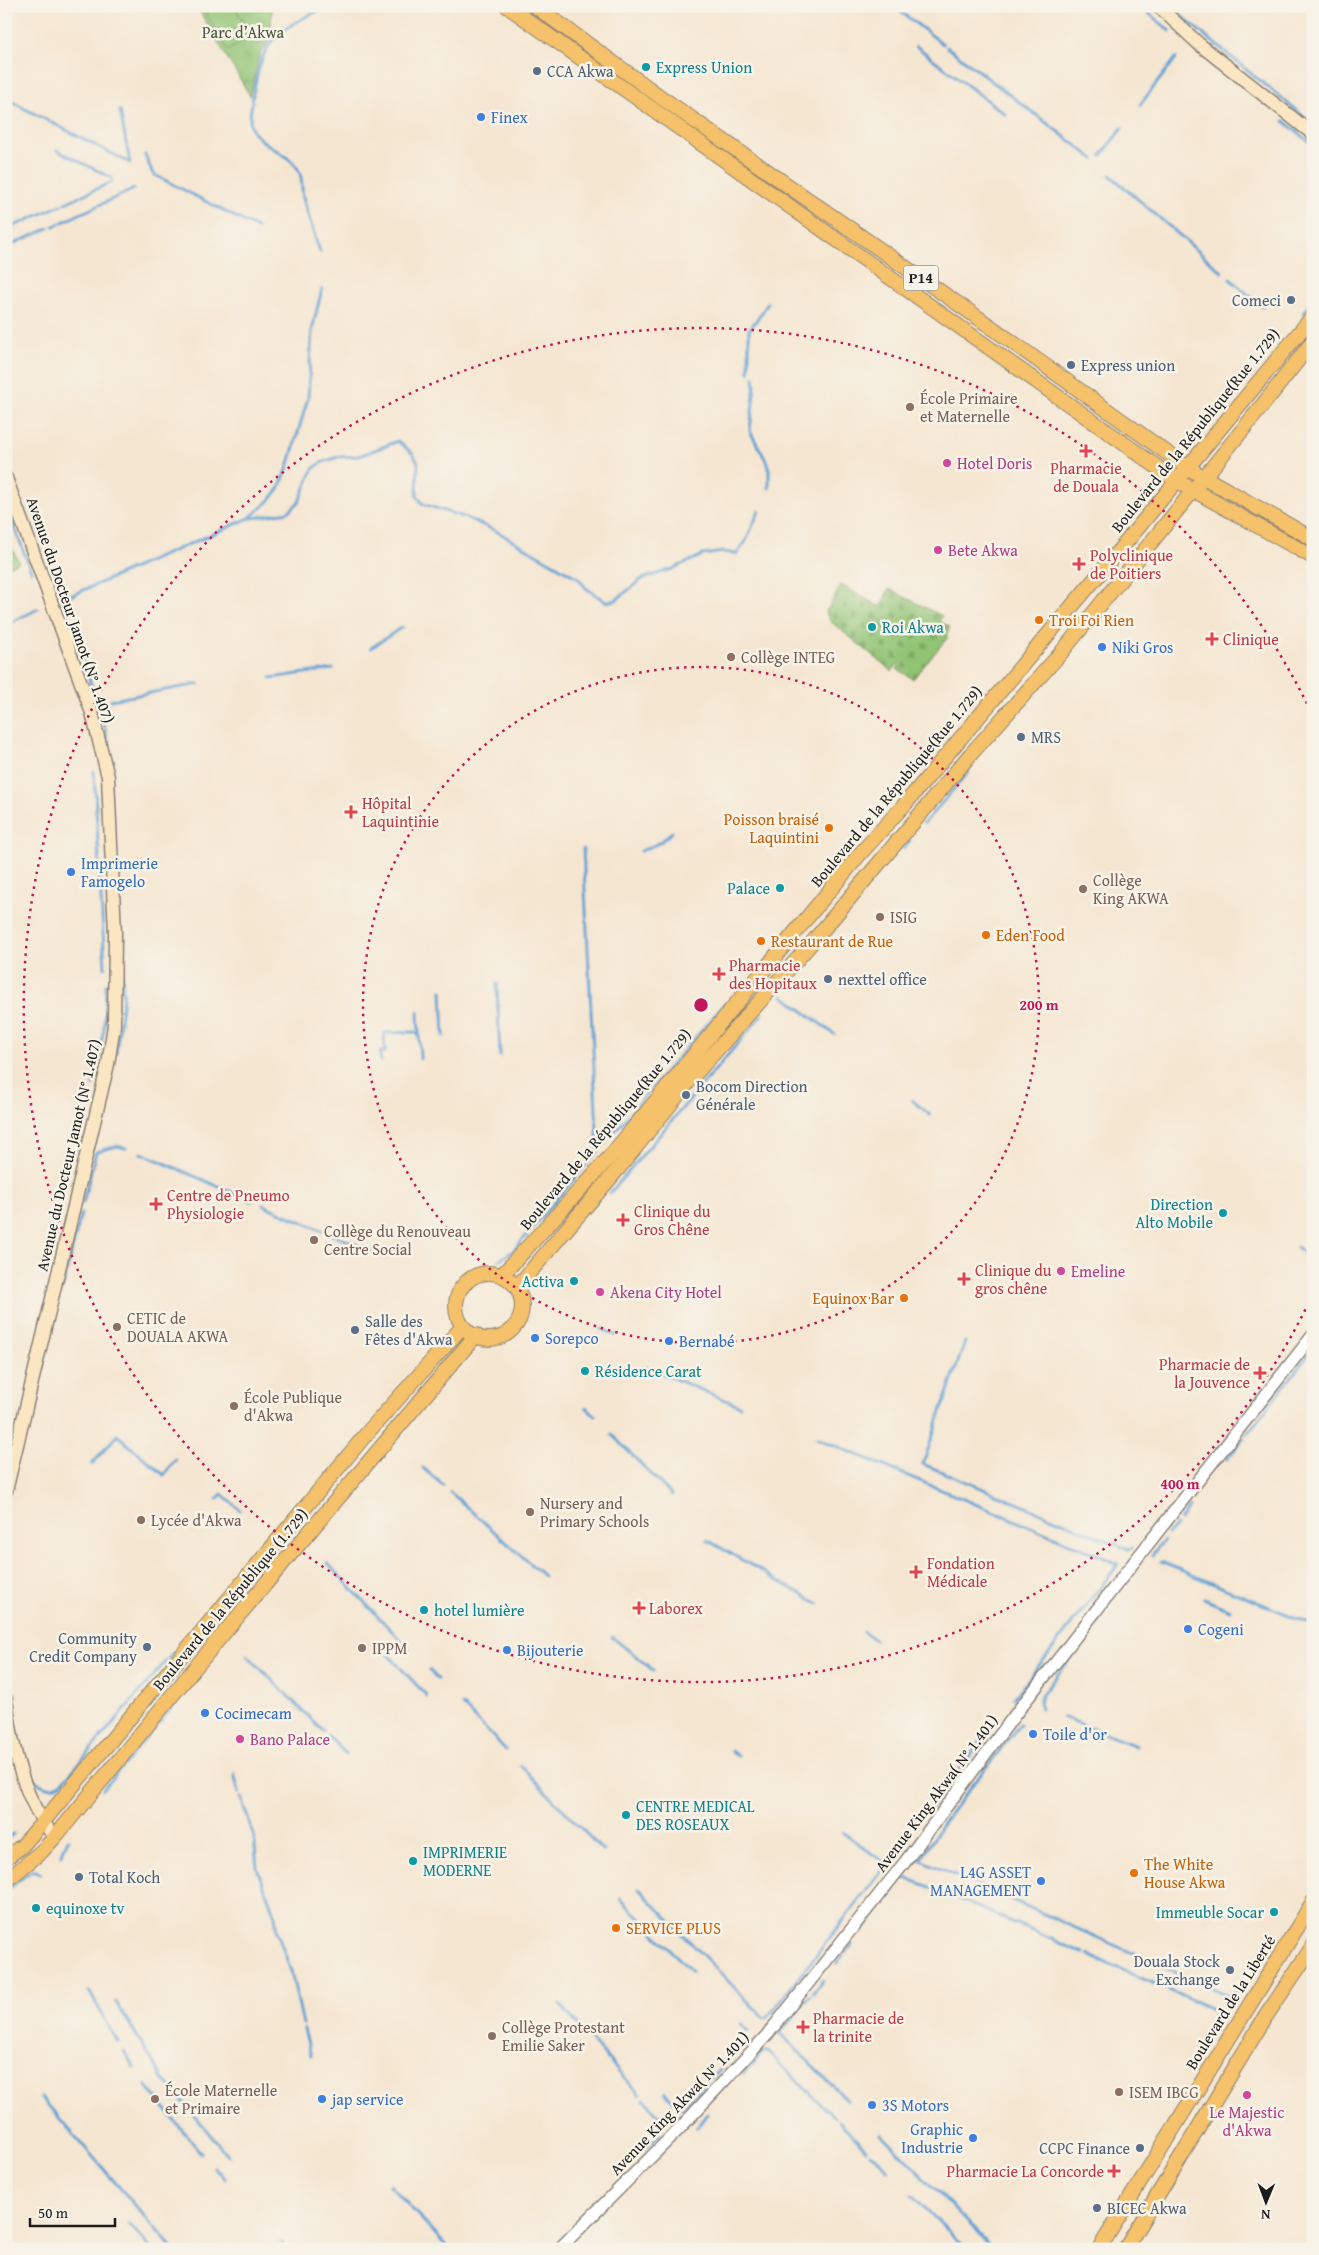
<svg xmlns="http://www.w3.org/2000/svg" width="1319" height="2255" viewBox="0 0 1319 2255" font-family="'Gentium Book Plus',serif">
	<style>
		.grass { fill: url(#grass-tufts); stroke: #567048 }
		.cemetery { fill: url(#cemetery-stones); stroke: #567048 }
		.pitch { fill: #90c373; stroke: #567048 }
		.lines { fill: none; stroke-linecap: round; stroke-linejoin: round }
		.stream { stroke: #62a1d4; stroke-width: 3 }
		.tertiary-casing { stroke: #888176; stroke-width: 14 }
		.secondary-casing { stroke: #888176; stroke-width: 15 }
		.primary-casing { stroke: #888176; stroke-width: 16 }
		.tertiary { stroke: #fff; stroke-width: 11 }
		.secondary { stroke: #fbe6c4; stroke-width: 12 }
		.primary { stroke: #f5c16b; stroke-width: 14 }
		.ring { fill: none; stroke: #c2185b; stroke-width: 2.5; stroke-dasharray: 2.5 5 }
		.culture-dot { fill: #0f9aa8; stroke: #f7f3e8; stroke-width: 2 }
		.service-dot { fill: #5c6f8a; stroke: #f7f3e8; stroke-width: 2 }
		.shop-dot { fill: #3f7fe0; stroke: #f7f3e8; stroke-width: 2 }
		.education-dot { fill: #8d6e63; stroke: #f7f3e8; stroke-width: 2 }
		.health-dot { fill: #e0444e; stroke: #f7f3e8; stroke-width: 2 }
		.hotel-dot { fill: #d1479c; stroke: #f7f3e8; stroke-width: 2 }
		.food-dot { fill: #e8710a; stroke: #f7f3e8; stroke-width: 2 }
		.labels { text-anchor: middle; stroke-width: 5; stroke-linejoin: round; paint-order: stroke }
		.shield { fill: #f7f3e8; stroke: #5e5c59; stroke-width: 1 }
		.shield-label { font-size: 15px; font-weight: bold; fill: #1c1c1c }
		.park-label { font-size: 16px; fill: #45563a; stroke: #f7f3e8 }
		.culture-label { font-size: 16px; fill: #0d838f; stroke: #f7f3e8; text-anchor: start }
		.service-label { font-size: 16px; fill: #4e5e75; stroke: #f7f3e8; text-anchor: start }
		.shop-label { font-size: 16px; fill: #366cbe; stroke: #f7f3e8; text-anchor: start }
		.education-label { font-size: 16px; fill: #785e54; stroke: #f7f3e8; text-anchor: start }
		.street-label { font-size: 16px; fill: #1c1c1c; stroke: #f7f3e8 }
		.hotel-label { font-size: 16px; fill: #b23c85; stroke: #f7f3e8; text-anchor: start }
		.health-label { font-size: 16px; fill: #be3a42; stroke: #f7f3e8; text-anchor: start }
		.food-label { font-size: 16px; fill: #c56008; stroke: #f7f3e8; text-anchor: start }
		.centre { fill: #c2185b; stroke: #f7f3e8; stroke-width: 2.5 }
		.ring-label { font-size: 15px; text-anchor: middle; font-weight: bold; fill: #c2185b; stroke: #f7f3e8; stroke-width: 5; stroke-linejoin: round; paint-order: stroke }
	</style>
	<defs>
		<pattern id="grass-tufts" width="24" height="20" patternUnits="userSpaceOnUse" patternTransform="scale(1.25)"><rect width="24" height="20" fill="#90c373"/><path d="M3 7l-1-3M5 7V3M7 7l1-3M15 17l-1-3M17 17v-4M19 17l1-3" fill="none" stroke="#7ca763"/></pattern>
		<pattern id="cemetery-stones" width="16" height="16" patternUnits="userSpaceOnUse" patternTransform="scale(1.25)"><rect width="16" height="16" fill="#90c373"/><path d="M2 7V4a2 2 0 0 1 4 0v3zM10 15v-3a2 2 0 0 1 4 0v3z" fill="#7ca763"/></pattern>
	</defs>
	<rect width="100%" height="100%" fill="#f7f3e8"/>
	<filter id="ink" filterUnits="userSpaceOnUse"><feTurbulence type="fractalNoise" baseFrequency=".02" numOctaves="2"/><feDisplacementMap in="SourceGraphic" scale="10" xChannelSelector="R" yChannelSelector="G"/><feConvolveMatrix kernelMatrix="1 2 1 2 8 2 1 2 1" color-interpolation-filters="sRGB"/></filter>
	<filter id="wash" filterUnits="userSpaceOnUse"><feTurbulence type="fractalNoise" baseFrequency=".0096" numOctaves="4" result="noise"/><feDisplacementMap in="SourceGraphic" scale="20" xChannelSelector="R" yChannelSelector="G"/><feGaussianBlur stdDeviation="1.12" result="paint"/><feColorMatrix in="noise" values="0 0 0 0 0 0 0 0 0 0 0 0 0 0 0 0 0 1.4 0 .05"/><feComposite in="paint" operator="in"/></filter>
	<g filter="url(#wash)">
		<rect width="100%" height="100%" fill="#f5e6d1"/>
		<path class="grass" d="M197 7H272L271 29 274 34 260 54 250 96Z"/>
		<path class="cemetery" d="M841 585 880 607 889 589 942 616 939 621 950 627 946 635 948 637 913 679 897 669 899 667 897 665 892 671 830 621 826 612Z"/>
		<path class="pitch" d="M204 6H234L252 36 228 50 202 7Z
			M6 537 19 562 6 568Z"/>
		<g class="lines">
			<path class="stream" d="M893 6 943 44
				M1140 6 1170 31
				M1169 6 1313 124
				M916 46 1005 114
				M947 47 1094 159
				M6 99 130 163
				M1140 105 1176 58
				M120 111 130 163
				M1284 121 1313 145
				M57 150 112 178
				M145 155 153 174 257 228
				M1101 156 1122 128
				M1110 175 1222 272
				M65 203 112 182
				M14 226 61 205
				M54 226 134 189
				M6 247 49 228
				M320 252C314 234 308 216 303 197 301 188 303 179 299 171 290 154 267 148 255 134 247 125 251 111 252 101 262 39 273 32 328 6
				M1230 279 1263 307
				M1303 313 1313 302
				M761 314 768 303
				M749 372V330L760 315
				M754 378 755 384 750 431 769 466V488
				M6 505 31 571
				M248 519 269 501 279 489 288 467 308 398 312 330 322 289
				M63 599 247 519 288 512 299 502 313 469 321 463 338 457 359 456 398 441 412 453 418 462 417 496 423 504 467 518 496 531 578 578 586 588 606 602 616 600 642 579 672 569 703 555 723 552 737 554 746 541 759 511
				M6 625 38 609
				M371 648 402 627
				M82 658 104 722 111 763
				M271 678 333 669
				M111 700 199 684
				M94 772 105 968
				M924 823 969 772
				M583 849 598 1151
				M903 849 910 841
				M641 851 659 843 672 832
				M497 984 500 1056
				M442 991 444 1036
				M783 996 834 1034
				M418 1012 420 1059
				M116 1053 123 997 121 932
				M381 1062 380 1052H385L384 1033 415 1032 419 1036
				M93 1085 104 1029 106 984
				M912 1100 930 1115
				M615 1131 724 1004
				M141 1153 252 1201
				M610 1193 762 1015
				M83 1203 96 1152 117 1146 126 1148
				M263 1205 323 1231
				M331 1234 385 1257
				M1297 1247 1313 1261
				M499 1260 513 1251 526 1236 611 1135
				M62 1290 81 1214
				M601 1329 615 1335
				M965 1342 923 1464 1128 1549 1132 1548
				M646 1367 740 1406
				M586 1407 595 1416
				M1247 1434 1313 1349
				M612 1435 672 1495
				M817 1438 1117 1563V1566L1014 1698
				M1227 1459 1244 1438
				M92 1464 117 1435 164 1475 176 1459
				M423 1468 443 1485
				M450 1492 544 1576
				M217 1499 222 1494 240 1510
				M1180 1520 1189 1507
				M1168 1534 1176 1525
				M707 1540 819 1604
				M1152 1555 1164 1540
				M1161 1562 1313 1625
				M327 1563 409 1649
				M1204 1599 1230 1610
				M863 1632 875 1640
				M612 1637 653 1670
				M1084 1641 1101 1619
				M377 1643 427 1696
				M247 1655 323 1731
				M429 1670 438 1679
				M462 1705 506 1750
				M1041 1708 1039 1703 1041 1696 1074 1653
				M1063 1717 1136 1746
				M1020 1724 943 1823 921 1860 1228 1995 1242 1990
				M328 1736 346 1754
				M731 1751 738 1756
				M521 1766 603 1851
				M234 1774 239 1793
				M32 1777C41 1787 51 1791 62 1783L173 1653
				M103 1789 197 1679
				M241 1798 254 1836 257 1868 275 1916 277 1932 291 1971 303 2024
				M931 1808 994 1723
				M6 1840 13 1834
				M61 1855 68 1839
				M639 1889 763 2017 767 2018 885 1867 884 1862 842 1832
				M6 1891 31 1871H36L41 1874
				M621 1899 692 1972
				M864 1929 902 1879 906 1878 943 1892 1083 1953
				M846 1952 852 1945
				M1088 1955 1217 2011
				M837 1963 843 1955
				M89 1991 118 2042
				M813 1993 823 1980
				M810 1996 780 2033 847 2100
				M116 2002 163 2078 228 2156
				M560 2005 640 2095
				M741 2024 748 2031
				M304 2029 311 2056
				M124 2051 134 2068
				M744 2073 763 2052H768L835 2118
				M146 2085 201 2153
				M665 2092 680 2108
				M41 2097 173 2249
				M644 2099 663 2120
				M682 2108 727 2062
				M839 2121 866 2149
				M697 2127 707 2114
				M881 2134 992 2247
				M643 2150 660 2134
				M870 2153 887 2169
				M214 2167 225 2179
				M390 2185 449 2249
				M912 2195 966 2249
				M129 2224 151 2249
				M281 2242 288 2249"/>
		</g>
	</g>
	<g filter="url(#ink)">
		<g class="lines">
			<defs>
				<path id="tertiary" d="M559 2249 681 2127 767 2035 905 1862 1020 1708 1134 1562 1313 1335"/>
				<path id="secondary" d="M1158 6 1199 44 1313 134
					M6 478 92 713 108 777 115 933 114 1025 108 1064 6 1491
					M6 1699C12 1746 23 1801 55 1837"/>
				<path id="primary" d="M507 6 1177 481 1313 557
					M535 6 662 98 987 324 1188 468 1313 539
					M456 1306a33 33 0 1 1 66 0a33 33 0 1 1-66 0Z
					M502 1275 607 1160 859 855 905 804 1122 547 1313 316
					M517 1287 618 1169 690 1080 816 938 970 755 1061 653 1258 411 1313 341
					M6 1858 22 1846 42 1823 368 1432 463 1326
					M6 1881 42 1851 55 1837 218 1640 476 1335
					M1099 2249 1313 1902
					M1125 2249 1266 2016 1313 1946"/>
			</defs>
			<use href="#tertiary" class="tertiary-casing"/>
			<use href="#secondary" class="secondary-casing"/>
			<use href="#primary" class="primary-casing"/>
			<use href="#tertiary" class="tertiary"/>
			<use href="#secondary" class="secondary"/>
			<use href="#primary" class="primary"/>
		</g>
	</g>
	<g class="ring">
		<circle cx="701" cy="1005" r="338"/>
		<path d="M1312 1296A677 677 0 1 1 1312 714"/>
	</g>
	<g class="culture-dot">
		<circle cx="646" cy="67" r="5"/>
		<circle cx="872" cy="627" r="5"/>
		<circle cx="780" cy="888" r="5"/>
		<circle cx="1223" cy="1213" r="5"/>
		<circle cx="574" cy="1281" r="5"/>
		<circle cx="585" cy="1371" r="5"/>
		<circle cx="424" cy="1610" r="5"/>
		<circle cx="626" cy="1815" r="5"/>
		<circle cx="413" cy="1861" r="5"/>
		<circle cx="36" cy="1908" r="5"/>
		<circle cx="1274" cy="1912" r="5"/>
	</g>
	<g class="service-dot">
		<circle cx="537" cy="71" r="5"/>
		<circle cx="1291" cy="300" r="5"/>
		<circle cx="1071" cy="365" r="5"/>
		<circle cx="1021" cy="737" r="5"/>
		<circle cx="828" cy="979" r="5"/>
		<circle cx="686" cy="1095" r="5"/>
		<circle cx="355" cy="1330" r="5"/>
		<circle cx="147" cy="1647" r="5"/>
		<circle cx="79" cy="1877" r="5"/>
		<circle cx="1230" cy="1970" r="5"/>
		<circle cx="1140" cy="2148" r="5"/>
		<circle cx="1097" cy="2208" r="5"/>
	</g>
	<g class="shop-dot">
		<circle cx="481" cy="117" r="5"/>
		<circle cx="1102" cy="647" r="5"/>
		<circle cx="71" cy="872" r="5"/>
		<circle cx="535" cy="1338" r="5"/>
		<circle cx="669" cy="1341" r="5"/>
		<circle cx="1188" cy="1629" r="5"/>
		<circle cx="507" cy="1650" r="5"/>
		<circle cx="205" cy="1713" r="5"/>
		<circle cx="1033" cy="1734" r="5"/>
		<circle cx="1041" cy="1881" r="5"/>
		<circle cx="322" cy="2099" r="5"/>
		<circle cx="872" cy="2105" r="5"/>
		<circle cx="973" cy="2138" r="5"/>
	</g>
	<g class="education-dot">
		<circle cx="910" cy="407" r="5"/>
		<circle cx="731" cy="657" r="5"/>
		<circle cx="1083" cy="889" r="5"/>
		<circle cx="880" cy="917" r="5"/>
		<circle cx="314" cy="1240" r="5"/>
		<circle cx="117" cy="1327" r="5"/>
		<circle cx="234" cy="1406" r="5"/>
		<circle cx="530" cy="1512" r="5"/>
		<circle cx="141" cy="1520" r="5"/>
		<circle cx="362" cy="1648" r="5"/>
		<circle cx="492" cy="2036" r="5"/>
		<circle cx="1119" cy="2092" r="5"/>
		<circle cx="155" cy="2099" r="5"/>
	</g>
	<g class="health-dot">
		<path d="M1083.5 443.5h5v5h5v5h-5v5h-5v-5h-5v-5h5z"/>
		<path d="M1076.5 556.5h5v5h5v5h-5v5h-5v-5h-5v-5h5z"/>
		<path d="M1209.5 631.5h5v5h5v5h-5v5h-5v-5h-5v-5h5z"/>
		<path d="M348.5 804.5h5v5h5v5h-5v5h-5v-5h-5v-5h5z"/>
		<path d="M716.5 966.5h5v5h5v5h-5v5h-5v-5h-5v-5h5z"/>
		<path d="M153.5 1196.5h5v5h5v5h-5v5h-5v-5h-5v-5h5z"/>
		<path d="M620.5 1212.5h5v5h5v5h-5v5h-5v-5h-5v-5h5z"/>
		<path d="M961.5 1271.5h5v5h5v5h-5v5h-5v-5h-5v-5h5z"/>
		<path d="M1257.5 1365.5h5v5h5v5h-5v5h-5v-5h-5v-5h5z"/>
		<path d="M913.5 1564.5h5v5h5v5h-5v5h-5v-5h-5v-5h5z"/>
		<path d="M636.5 1600.5h5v5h5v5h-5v5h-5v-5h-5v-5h5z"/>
		<path d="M800.5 2019.5h5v5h5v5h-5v5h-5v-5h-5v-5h5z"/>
		<path d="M1111.5 2163.5h5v5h5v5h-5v5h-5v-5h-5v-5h5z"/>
	</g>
	<g class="hotel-dot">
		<circle cx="947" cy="463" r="5"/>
		<circle cx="938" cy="550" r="5"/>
		<circle cx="1061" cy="1271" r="5"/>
		<circle cx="600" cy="1292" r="5"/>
		<circle cx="240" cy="1739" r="5"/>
		<circle cx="1247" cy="2095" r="5"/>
	</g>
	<g class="food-dot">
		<circle cx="1039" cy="620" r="5"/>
		<circle cx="829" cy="828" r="5"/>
		<circle cx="986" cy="935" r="5"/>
		<circle cx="761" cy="941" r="5"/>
		<circle cx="904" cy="1298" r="5"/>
		<circle cx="1134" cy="1873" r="5"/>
		<circle cx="616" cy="1928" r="5"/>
	</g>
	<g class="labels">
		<rect class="shield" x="903.5" y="265.5" width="35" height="25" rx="4"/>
		<g class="shield-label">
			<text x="921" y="283">P14</text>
		</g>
		<g class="park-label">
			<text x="243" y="38">Parc d’Akwa</text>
		</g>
		<g class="culture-label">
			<text x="656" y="73">Express Union</text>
			<text x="882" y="633">Roi Akwa</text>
			<text x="770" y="894" text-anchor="end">Palace</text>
			<text x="1213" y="1210" text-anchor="end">Direction<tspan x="1213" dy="18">Alto Mobile</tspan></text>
			<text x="564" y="1287" text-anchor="end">Activa</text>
			<text x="595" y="1377">Résidence Carat</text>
			<text x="434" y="1616">hotel lumière</text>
			<text x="636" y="1812">CENTRE MEDICAL<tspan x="636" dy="18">DES ROSEAUX</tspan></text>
			<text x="423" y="1858">IMPRIMERIE<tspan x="423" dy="18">MODERNE</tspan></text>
			<text x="46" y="1914">equinoxe tv</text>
			<text x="1264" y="1918" text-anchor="end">Immeuble Socar</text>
		</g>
		<g class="service-label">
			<text x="547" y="77">CCA Akwa</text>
			<text x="1281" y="306" text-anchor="end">Comeci</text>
			<text x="1081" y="371">Express union</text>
			<text x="1031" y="743">MRS</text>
			<text x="838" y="985">nexttel office</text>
			<text x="696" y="1092">Bocom Direction<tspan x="696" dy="18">Générale</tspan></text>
			<text x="365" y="1327">Salle des<tspan x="365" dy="18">Fêtes d'Akwa</tspan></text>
			<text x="137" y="1644" text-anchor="end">Community<tspan x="137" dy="18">Credit Company</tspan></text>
			<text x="89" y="1883">Total Koch</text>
			<text x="1220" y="1967" text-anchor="end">Douala Stock<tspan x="1220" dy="18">Exchange</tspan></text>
			<text x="1130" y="2154" text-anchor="end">CCPC Finance</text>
			<text x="1107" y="2214">BICEC Akwa</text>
		</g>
		<g class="shop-label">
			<text x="491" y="123">Finex</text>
			<text x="1112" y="653">Niki Gros</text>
			<text x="81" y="869">Imprimerie<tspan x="81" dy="18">Famogelo</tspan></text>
			<text x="545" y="1344">Sorepco</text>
			<text x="679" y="1347">Bernabé</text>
			<text x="1198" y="1635">Cogeni</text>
			<text x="517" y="1656">Bijouterie</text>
			<text x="215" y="1719">Cocimecam</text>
			<text x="1043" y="1740">Toile d'or</text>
			<text x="1031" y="1878" text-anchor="end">L4G ASSET<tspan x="1031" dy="18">MANAGEMENT</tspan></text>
			<text x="332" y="2105">jap service</text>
			<text x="882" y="2111">3S Motors</text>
			<text x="963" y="2135" text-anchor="end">Graphic<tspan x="963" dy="18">Industrie</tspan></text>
		</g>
		<g class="education-label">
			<text x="920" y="404">École Primaire<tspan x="920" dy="18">et Maternelle</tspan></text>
			<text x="741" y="663">Collège INTEG</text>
			<text x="1093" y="886">Collège<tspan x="1093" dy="18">King AKWA</tspan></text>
			<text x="890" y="923">ISIG</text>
			<text x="324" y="1237">Collège du Renouveau<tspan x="324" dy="18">Centre Social</tspan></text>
			<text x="127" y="1324">CETIC de<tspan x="127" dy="18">DOUALA AKWA</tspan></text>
			<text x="244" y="1403">École Publique<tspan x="244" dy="18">d'Akwa</tspan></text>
			<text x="540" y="1509">Nursery and<tspan x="540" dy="18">Primary Schools</tspan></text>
			<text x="151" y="1526">Lycée d'Akwa</text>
			<text x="372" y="1654">IPPM</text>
			<text x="502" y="2033">Collège Protestant<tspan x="502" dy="18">Emilie Saker</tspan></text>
			<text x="165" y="2096">École Maternelle<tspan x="165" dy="18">et Primaire</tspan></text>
			<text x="1129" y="2098">ISEM IBCG</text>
		</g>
		<g class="street-label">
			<text transform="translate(1195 430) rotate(-51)" y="6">Boulevard de la République(Rue 1.729)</text>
			<text transform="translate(71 610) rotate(71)" y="6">Avenue du Docteur Jamot (N° 1.407)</text>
			<text transform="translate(896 786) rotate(-50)" y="6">Boulevard de la République(Rue 1.729)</text>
			<text transform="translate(605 1129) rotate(-50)" y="6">Boulevard de la République(Rue 1.729)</text>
			<text transform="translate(68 1155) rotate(-77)" y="6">Avenue du Docteur Jamot (N° 1.407)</text>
			<text transform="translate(230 1599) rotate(-50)" y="6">Boulevard de la République (1.729)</text>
			<text transform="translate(936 1793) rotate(-53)" y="6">Avenue King Akwa( N° 1.401)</text>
			<text transform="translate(1230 2002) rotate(-58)" y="6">Boulevard de la Liberté</text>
			<text transform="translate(679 2103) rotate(-46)" y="6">Avenue King Akwa( N° 1.401)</text>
		</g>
		<g class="hotel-label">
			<text x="957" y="469">Hotel Doris</text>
			<text x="948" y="556">Bete Akwa</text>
			<text x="1071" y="1277">Emeline</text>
			<text x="610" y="1298">Akena City Hotel</text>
			<text x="250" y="1745">Bano Palace</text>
			<text x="1247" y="2118" text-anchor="middle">Le Majestic<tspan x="1247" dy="18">d'Akwa</tspan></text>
		</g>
		<g class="health-label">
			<text x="1086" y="474" text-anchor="middle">Pharmacie<tspan x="1086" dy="18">de Douala</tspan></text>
			<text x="1090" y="561">Polyclinique<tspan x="1090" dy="18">de Poitiers</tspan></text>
			<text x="1223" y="645">Clinique</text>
			<text x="362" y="809">Hôpital<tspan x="362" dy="18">Laquintinie</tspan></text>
			<text x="729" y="971">Pharmacie<tspan x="729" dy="18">des Hopitaux</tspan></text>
			<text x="167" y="1201">Centre de Pneumo<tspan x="167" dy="18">Physiologie</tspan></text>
			<text x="634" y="1217">Clinique du<tspan x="634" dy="18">Gros Chêne</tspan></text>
			<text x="975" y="1276">Clinique du<tspan x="975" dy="18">gros chêne</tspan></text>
			<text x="1250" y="1370" text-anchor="end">Pharmacie de<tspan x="1250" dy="18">la Jouvence</tspan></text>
			<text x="927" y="1569">Fondation<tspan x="927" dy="18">Médicale</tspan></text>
			<text x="649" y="1614">Laborex</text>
			<text x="813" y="2024">Pharmacie de<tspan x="813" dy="18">la trinite</tspan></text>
			<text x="1104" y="2177" text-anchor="end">Pharmacie La Concorde</text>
		</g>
		<g class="food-label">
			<text x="1049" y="626">Troi Foi Rien</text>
			<text x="819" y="825" text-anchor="end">Poisson braisé<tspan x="819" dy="18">Laquintini</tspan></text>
			<text x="996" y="941">Eden Food</text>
			<text x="771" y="947">Restaurant de Rue</text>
			<text x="894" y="1304" text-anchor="end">Equinox Bar</text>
			<text x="1144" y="1870">The White<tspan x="1144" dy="18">House Akwa</tspan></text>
			<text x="626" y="1934">SERVICE PLUS</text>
		</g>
	</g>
	<circle cx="701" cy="1005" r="8" class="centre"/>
	<g class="ring-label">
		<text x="1039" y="1010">200 m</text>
		<text x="1180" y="1489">400 m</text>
	</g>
	<rect width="1319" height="2255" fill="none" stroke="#f7f3e8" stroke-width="25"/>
	<g transform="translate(1266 2202) rotate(181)" stroke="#f7f3e8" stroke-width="4" paint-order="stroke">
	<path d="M0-4L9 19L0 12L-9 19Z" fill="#1c1c1c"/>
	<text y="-8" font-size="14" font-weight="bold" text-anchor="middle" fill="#1c1c1c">N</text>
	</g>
	<path d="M30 2218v8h85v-8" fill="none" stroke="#1c1c1c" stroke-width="2.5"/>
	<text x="38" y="2218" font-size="15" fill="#1c1c1c" stroke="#f7f3e8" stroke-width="4" paint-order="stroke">50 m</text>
</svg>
